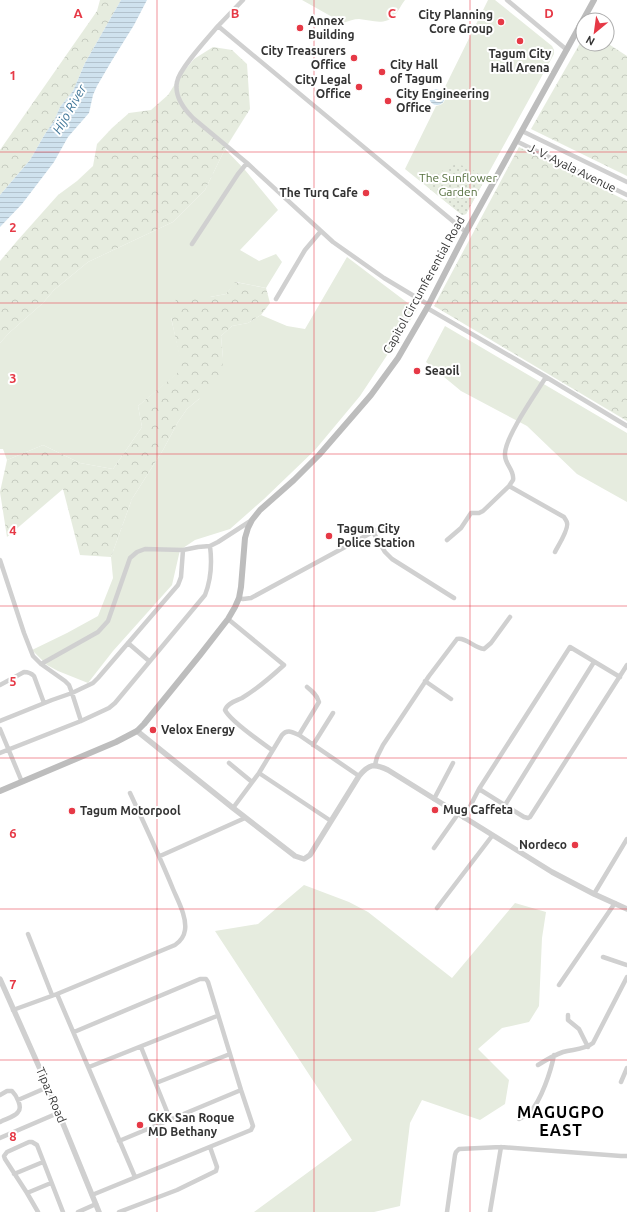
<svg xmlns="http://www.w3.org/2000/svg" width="627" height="1212" viewBox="0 0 627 1212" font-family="Ubuntu,sans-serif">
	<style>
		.green { fill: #e6ecdf }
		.forest { fill: url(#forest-crowns) }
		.garden { fill: url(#garden-dots) }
		.water { fill: url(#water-rules) }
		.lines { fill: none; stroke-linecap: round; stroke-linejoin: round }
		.minor { stroke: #d0d0d0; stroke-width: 4.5 }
		.tertiary { stroke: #d0d0d0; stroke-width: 5.5 }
		.secondary { stroke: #bdbdbd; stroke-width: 6 }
		.grid { fill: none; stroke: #e63946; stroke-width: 1; stroke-opacity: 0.55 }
		.poi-dot { fill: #e63946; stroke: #fff; stroke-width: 1.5 }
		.labels { text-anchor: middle; stroke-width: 4; stroke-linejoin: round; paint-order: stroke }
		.poi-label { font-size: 12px; font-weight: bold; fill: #333; stroke: #fff; text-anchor: start }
		.street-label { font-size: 12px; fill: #333; stroke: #fff }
		.park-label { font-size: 12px; fill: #56703f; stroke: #fff }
		.water-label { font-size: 13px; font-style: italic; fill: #3f7597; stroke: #fff }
		.district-label { font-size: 16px; font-weight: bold; letter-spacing: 1px; fill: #000; stroke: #fff }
		.grid-label { font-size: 13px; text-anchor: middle; font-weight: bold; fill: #e63946; stroke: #fff; stroke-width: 4; stroke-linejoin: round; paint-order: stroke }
	</style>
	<defs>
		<pattern id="forest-crowns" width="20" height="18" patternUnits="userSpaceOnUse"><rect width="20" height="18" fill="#e6ecdf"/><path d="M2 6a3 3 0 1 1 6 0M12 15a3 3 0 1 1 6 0" fill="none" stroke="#c6cbc0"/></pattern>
		<pattern id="garden-dots" width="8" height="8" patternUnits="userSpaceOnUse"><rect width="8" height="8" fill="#e6ecdf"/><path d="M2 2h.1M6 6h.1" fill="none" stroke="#c6cbc0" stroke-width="1.8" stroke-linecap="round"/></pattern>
		<pattern id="water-rules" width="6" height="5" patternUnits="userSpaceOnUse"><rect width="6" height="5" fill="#cfe2ee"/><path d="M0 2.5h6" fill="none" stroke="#b2c2cd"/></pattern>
	</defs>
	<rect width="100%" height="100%" fill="#fff"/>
	<path class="green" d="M302 0H405C401 5 398 12 394 16 384 26 371 20 359 19 354 19 349 21 343 23Z
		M488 0H495L552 46 554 50V54L466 214 462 215 405 169 436 106C445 105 447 99 443 91Z
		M225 149 245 170 278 210 240 250 259 261 276 254 282 262 266 288 236 282 226 294 210 297 171 318 183 369 138 406 142 427 113 469 80 463 43 445 7 460 3 449H0V343L9 333 43 303 54 290 88 262 173 222 205 190Z
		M347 257 417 310 360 396 315 450 264 499 230 529 195 540 180 550 172 585 113 651 88 683 58 671 47 665 32 650 67 633 98 616 113 578 111 557 132 499 163 450 178 422 187 409 199 399 223 358 221 336 232 326 248 323 261 315 287 326 305 329Z
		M445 326 627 433V502L577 474 527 426 461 391 426 362Z
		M304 885 349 902 368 912 452 978 515 903 546 912 542 938 539 1006 529 1022 502 1028 478 1049 509 1080 505 1104 480 1120 422 1100 410 1123 400 1206 374 1212H254L352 1140 215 931 258 924Z"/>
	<path class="forest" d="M100 0H121L85 63 73 91 60 107 54 121 45 134 30 160 0 195V150L97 11Z
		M583 38V44H607V43L627 56V176L531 129Z
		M213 47 232 50 247 64 250 109 225 149 205 190 173 222 88 262 54 290 43 303 9 333 0 343V261L17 241 58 195 77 181 93 166 97 144 112 128 129 113 151 110 168 95 180 76 194 59Z
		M519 147 627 201V421L434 306Z
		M235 282 266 288 270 303 261 315 248 323 232 326 221 336 223 358 222 374 212 388 187 409 178 422 163 450 132 499 111 557 80 555 63 489 7 537 0 492 7 460 43 445 80 463 113 469 142 427 138 406 182 369 171 317 176 299 210 297 226 294Z"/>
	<path class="garden" d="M454 165C467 164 475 171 485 179L466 214 463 215 461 214 430 189C435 177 440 169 454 165Z"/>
	<path class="water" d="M121 0H147L134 25 111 62 97 86 93 95 89 113 68 137 54 162 22 204 0 227V195L30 160 45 134 54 121 60 107 73 91 85 63Z
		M429 97a8 8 0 1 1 16 0a8 8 0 1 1-16 0Z"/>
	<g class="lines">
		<path class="minor" d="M243 0 218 26 466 232
			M507 0 567 50
			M218 26C208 38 179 69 177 82 174 96 184 109 193 118L247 163 333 242 384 278 429 305
			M522 131 627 182
			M516 141 627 195
			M192 244 238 174 247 163
			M276 299 305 250 321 231
			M427 308 546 377 627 426
			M509 486 564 517C565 519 567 521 567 523 569 529 558 546 555 552
			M373 532 385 552 392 559 454 598
			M447 540 461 528 471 513H479L483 511 509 486 513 480C515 470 504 464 505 454 505 437 536 393 546 377
			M0 560 24 633 33 656 41 664 65 681 69 685 72 693 93 683 98 678 178 585 181 577 183 550
			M239 598 243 599 251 598 382 527
			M228 619 284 665C271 677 257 689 242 698 236 701 227 703 225 710 230 721 261 742 272 750
			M128 643 149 661
			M41 664 98 632 108 621 130 558 137 552 145 549 183 550 198 547 210 546 218 542 252 520
			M425 681 451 699
			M0 685 24 672C29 672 31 673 34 676L44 703
			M0 721 52 700 72 693 81 721
			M0 729 22 782
			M299 735 319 702C317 695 312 691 307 687
			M313 745 333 713
			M0 753 81 721 109 708 115 703 205 595C211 580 212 562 210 546
			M229 763 252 782
			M375 765 377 757 383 745 429 676 457 639C466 637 474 648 484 649L491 643 510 617
			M259 773 331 821
			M479 789 524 817 528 818 530 817 627 665
			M434 799 453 763
			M505 805 594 662
			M233 808 259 773 282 735C287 729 292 732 299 735L359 776
			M464 818 479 789 570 647 620 677
			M434 848 458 814
			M160 856 245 818
			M594 894 627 839
			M437 908 492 836
			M28 934 52 995
			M603 957 627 965
			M559 985 615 903
			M57 994 135 1177
			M13 1010 57 994 175 945C181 941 184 937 185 930 187 917 178 901 173 889 160 857 145 825 130 793
			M568 1015V1020L579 1029 588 1047
			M74 1032 200 979H206L208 982 241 1090 253 1126 251 1130 92 1195
			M141 1047 170 1119
			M538 1065C546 1060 554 1055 563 1052 574 1049 584 1050 593 1043L627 977
			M89 1067 217 1016
			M621 1082 627 1068
			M156 1083 230 1054
			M0 1095 7 1091H12C16 1095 23 1107 18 1112 15 1117 5 1119 0 1122
			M18 1100 48 1087
			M519 1119C523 1117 527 1115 530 1112 541 1101 551 1071 554 1055
			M0 1138 58 1113
			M119 1141 241 1090
			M14 1174 43 1162
			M27 1193 51 1183
			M38 1212 27 1193 5 1159 4 1156 7 1152 29 1142H32L37 1145 63 1212
			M78 1212 96 1204
			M119 1212 177 1190 216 1171 217 1167 210 1147
			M447 1212 455 1155 456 1152 459 1149 501 1147 621 1156H627
			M490 1212 501 1147"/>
		<path class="tertiary" d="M137 731 233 808 295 856 304 859 310 855 359 776C369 764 374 763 388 770L552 872 594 894 627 909
			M0 979 48 1087 99 1212"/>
		<path class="secondary" d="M583 20 594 0
			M0 791 116 742 137 731 144 724 200 655 228 619 235 607 239 598 241 587 245 538 248 528 252 520 260 510 294 480 319 455 371 395 398 358 427 308 466 232 583 20"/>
	</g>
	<path class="grid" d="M157 0V1212M314 0V1212M470 0V1212M0 152H627M0 303H627M0 454H627M0 606H627M0 758H627M0 909H627M0 1060H627"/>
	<g class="poi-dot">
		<circle cx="501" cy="22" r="4"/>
		<circle cx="300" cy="28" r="4"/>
		<circle cx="520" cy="41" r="4"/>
		<circle cx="354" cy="58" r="4"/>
		<circle cx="382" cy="72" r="4"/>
		<circle cx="359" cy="87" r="4"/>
		<circle cx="388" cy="101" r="4"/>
		<circle cx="366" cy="193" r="4"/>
		<circle cx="417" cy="371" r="4"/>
		<circle cx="329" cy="536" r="4"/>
		<circle cx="153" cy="730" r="4"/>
		<circle cx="435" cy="810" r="4"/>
		<circle cx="72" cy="811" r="4"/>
		<circle cx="575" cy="845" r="4"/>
		<circle cx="140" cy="1125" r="4"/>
	</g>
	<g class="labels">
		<g class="poi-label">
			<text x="493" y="19" text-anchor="end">City Planning<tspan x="493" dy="14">Core Group</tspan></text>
			<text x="308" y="25">Annex<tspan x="308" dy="14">Building</tspan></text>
			<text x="346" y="55" text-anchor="end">City Treasurers<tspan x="346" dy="14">Office</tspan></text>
			<text x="520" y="58" text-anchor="middle">Tagum City<tspan x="520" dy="14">Hall Arena</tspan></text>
			<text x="390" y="69">City Hall<tspan x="390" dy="14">of Tagum</tspan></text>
			<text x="351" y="84" text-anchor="end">City Legal<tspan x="351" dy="14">Office</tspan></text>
			<text x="396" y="98">City Engineering<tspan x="396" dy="14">Office</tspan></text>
			<text x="358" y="197" text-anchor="end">The Turq Cafe</text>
			<text x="425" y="375">Seaoil</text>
			<text x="337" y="533">Tagum City<tspan x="337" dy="14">Police Station</tspan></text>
			<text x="161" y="734">Velox Energy</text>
			<text x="443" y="814">Mug Caffeta</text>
			<text x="80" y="815">Tagum Motorpool</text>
			<text x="567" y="849" text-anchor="end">Nordeco</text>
			<text x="148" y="1122">GKK San Roque<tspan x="148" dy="14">MD Bethany</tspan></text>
		</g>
		<g class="street-label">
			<text transform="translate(572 168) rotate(26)" y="4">J. V. Ayala Avenue</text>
			<text transform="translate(424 285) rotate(-61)" y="4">Capitol Circumferential Road</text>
			<text transform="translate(51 1095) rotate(67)" y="4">Tipaz Road</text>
		</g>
		<g class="park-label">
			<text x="458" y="182">The Sunflower<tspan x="458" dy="14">Garden</tspan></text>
		</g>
		<g class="water-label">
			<text transform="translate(69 109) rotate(-60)" y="5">Hijo River</text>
		</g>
		<g class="district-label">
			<text x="561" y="1118">MAGUGPO<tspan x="561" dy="18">EAST</tspan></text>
		</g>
	</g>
	<g class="grid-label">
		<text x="78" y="18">A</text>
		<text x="235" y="18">B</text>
		<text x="392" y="18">C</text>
		<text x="549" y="18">D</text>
		<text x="13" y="80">1</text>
		<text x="13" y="232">2</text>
		<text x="13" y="383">3</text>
		<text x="13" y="535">4</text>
		<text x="13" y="686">5</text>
		<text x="13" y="838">6</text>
		<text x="13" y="989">7</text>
		<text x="13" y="1141">8</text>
	</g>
	<g transform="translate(595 32) rotate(209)"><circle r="19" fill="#ffffff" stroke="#adadad"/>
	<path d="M0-3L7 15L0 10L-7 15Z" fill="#e63946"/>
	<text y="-6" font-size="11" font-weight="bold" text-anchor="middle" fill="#333333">N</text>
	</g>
</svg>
